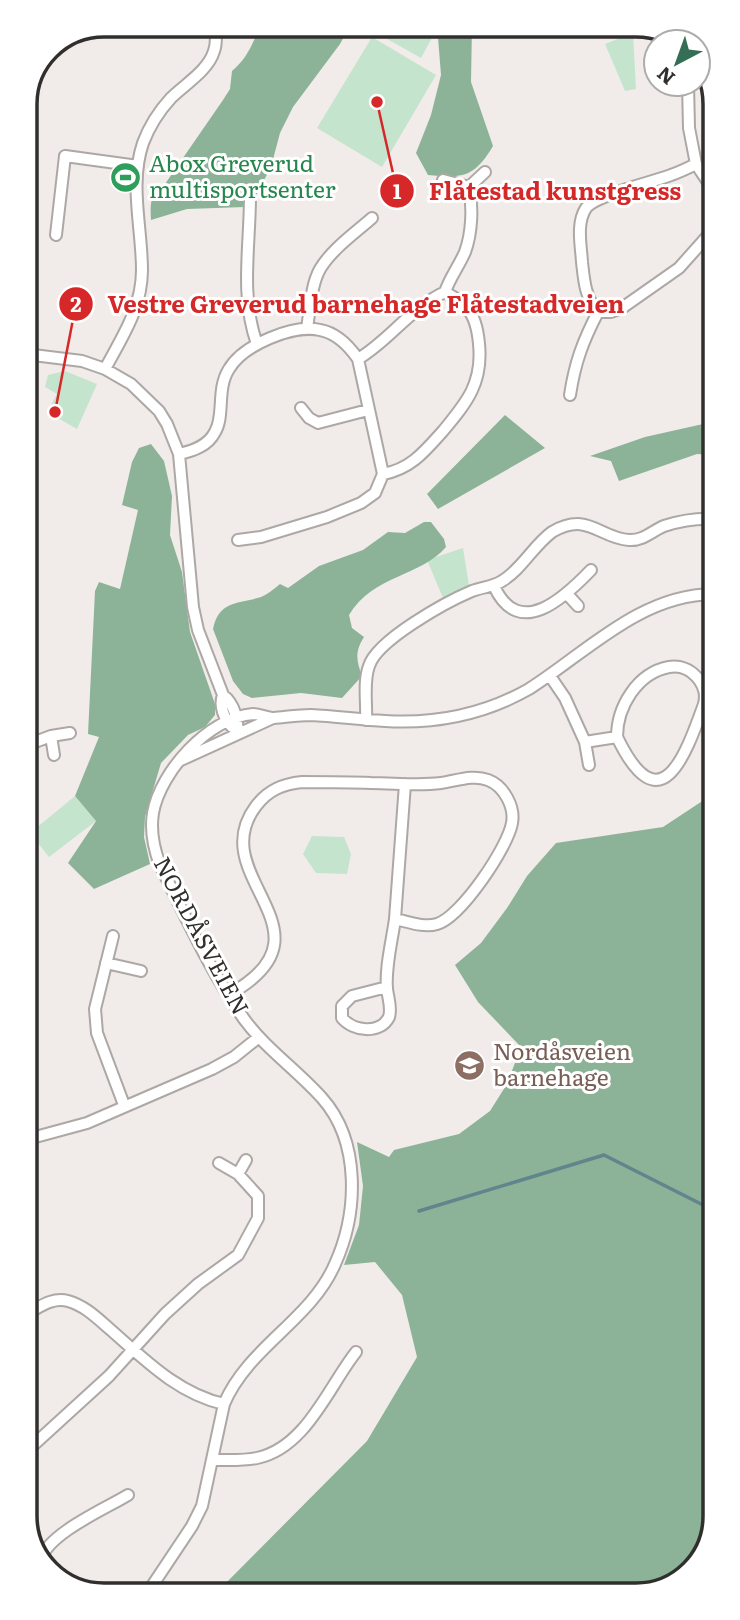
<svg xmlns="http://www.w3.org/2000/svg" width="740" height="1620" viewBox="0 0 740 1620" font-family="Literata,serif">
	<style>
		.green { fill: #c5e4ce }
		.forest { fill: #8cb398 }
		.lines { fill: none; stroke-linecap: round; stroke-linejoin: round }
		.stream { stroke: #61858c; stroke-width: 3.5 }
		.minor-casing { stroke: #ada8a5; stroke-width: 14 }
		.minor { stroke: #fff; stroke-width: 10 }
		.labels { text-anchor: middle; stroke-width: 6; stroke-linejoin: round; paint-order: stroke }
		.leisure-label { font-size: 23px; fill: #27864d; stroke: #fff; text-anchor: start }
		.street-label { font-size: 23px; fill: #312f2e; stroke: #fff }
		.education-label { font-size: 23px; fill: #785e54; stroke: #fff; text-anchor: start }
		.rim { fill: none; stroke: #312f2e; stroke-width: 3.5 }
		.leader { fill: none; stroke: #d62828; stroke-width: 2.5 }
		.callout-dot { fill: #d62828; stroke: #fff; stroke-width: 2.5 }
		.mark-label { font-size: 21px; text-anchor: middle; font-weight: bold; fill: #fff }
		.callout-label { font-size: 24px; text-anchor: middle; font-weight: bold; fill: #d62828; stroke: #fff; stroke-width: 6; stroke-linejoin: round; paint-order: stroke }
	</style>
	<rect width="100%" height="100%" fill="#f1ece9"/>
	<path class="green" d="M386 25H413L433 36 421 58 380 35Z
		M633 33 636 89 625 91 605 44Z
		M372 37 436 75 382 167 317 128Z
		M65 371 97 384 77 429 47 412 57 394 45 387 48 375Z
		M463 548 469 586 443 598 427 560Z
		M75 796 96 821 49 857 30 833Z
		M312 836 344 837 351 854 347 874 316 873 303 854Z"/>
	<path class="forest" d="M276 25H345L346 33 340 44 293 107 280 133 271 167 254 199 245 207 187 209 151 220C150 202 150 195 165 184L223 100 230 89 232 71C245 60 251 48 257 33L266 32Z
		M437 25H472L471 82 493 146C474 178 463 178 428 175L416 153 431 115 441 75Z
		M505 415 545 448 438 509 427 494Z
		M712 422V455L697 454 619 481 611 461 590 456 645 437Z
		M151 444 164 461 172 496 170 535 182 572 190 632 215 704V715L205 727 188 735 161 763 145 817 144 837 150 864 94 889 68 863 96 821 75 796 99 737 88 734 95 591 99 582 120 589 138 510 122 505 132 462 139 448Z
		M424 522H431L444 539 446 547C422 576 373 575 349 615L352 628 364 637C355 651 356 660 362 676L342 698 301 693 252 698 243 694 233 681 213 629C219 600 238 604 261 597 268 594 274 589 280 584L288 588 319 566 363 550 388 532 405 533Z
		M713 794 715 1517 702 1561 662 1591 215 1594 367 1441 417 1357 402 1295 375 1262 344 1265 359 1225 363 1186 357 1142 389 1157 394 1150 459 1134 490 1111 507 1084 521 1047 478 1002 455 965 481 943 507 908 527 876 556 843 663 827Z"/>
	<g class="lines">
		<path class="stream" d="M419 1211 604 1155 715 1211"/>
		<defs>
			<path id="minor" d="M688 84 689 128 696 164 712 188
				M696 164C688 168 680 172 671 175 653 182 596 195 586 208 576 223 581 245 582 262 584 280 585 298 598 312H611L622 308 679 268 712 231
				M443 180 469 187
				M469 187 485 172
				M250 189C251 241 239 294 257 344
				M56 235 65 156 138 166
				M307 328C310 310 311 285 320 269 332 249 355 233 372 218
				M25 354 82 361 105 369 131 384 159 411 167 424 179 454 193 607 198 630 223 695C235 704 237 719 238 733
				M358 359C390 340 409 309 445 292 450 277 459 266 465 252 472 233 473 207 469 187
				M105 369C122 337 142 308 142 270 142 228 129 184 143 143 149 127 160 110 171 98 185 84 208 71 214 51 217 43 216 33 215 25
				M570 395C575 362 583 341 598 312
				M301 408 309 418 318 423 368 410
				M179 454C193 451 208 446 215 432 225 416 216 389 229 369 243 345 293 324 320 330 337 333 349 346 358 359L383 474 375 493 361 503 327 517 261 537 238 540
				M383 474C411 469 425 451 443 431 467 402 483 383 479 344 478 332 475 317 467 308 462 301 452 296 445 292
				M494 586C519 641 565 597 591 570
				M567 594 578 606
				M550 676 565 698 585 742 617 737C617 707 637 673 669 667 691 663 709 685 704 704 685 757 660 826 617 737
				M223 695C219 706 224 719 232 727
				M366 720C367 703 363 682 369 666 377 640 446 602 472 591 482 587 493 587 502 581 522 569 533 546 552 532 588 511 599 538 629 540 643 541 652 531 664 526 680 521 696 518 713 519
				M51 736 54 755
				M585 742 589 765
				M27 745 51 736 70 733
				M181 760 273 718
				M395 919 405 784
				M113 936 95 1009 97 1033 124 1105
				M106 963 141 971
				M228 995C343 932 202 877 256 806 268 790 283 784 302 782 325 782 348 782 371 783 394 783 418 786 441 783 456 781 473 774 488 780 504 786 515 807 512 823 508 847 461 917 437 924 424 928 409 922 395 919 392 941 385 967 387 989 388 998 392 1008 389 1017 380 1035 353 1031 342 1018V1006L352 996 387 987
				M28 1139 87 1123 212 1069 234 1057 259 1037
				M238 1174 246 1160
				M28 1313C41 1306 53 1297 68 1301 86 1306 99 1320 112 1331 146 1361 179 1394 224 1404
				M29 1449 109 1376 165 1314 198 1284 238 1255 258 1218V1196L238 1174 219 1163
				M214 1460C228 1460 243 1461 257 1458 306 1448 329 1386 356 1352
				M41 1559C49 1533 105 1509 128 1495
				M146 1595 192 1526 202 1506 224 1404C248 1347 311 1320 335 1264 358 1213 361 1142 322 1098 297 1070 266 1049 244 1019 211 973 185 916 160 865 154 849 150 831 153 813 160 772 209 717 253 714 260 714 267 718 274 718 286 717 299 715 311 715 336 716 361 720 385 721 435 724 485 714 529 689 587 652 640 595 713 594"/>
		</defs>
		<use href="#minor" class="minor-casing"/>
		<use href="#minor" class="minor"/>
	</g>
	<defs>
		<symbol id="stadium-disc" viewBox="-11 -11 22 22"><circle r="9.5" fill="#2e9e5b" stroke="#fff"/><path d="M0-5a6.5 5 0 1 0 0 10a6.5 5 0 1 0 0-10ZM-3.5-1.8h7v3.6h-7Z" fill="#fff"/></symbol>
		<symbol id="school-disc" viewBox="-11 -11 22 22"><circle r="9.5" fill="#8d6e63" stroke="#fff"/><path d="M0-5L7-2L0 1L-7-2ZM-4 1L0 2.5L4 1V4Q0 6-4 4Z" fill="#fff"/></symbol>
	</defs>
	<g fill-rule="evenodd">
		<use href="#stadium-disc" x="108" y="160" width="35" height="35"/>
		<use href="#school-disc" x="452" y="1048" width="35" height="35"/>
	</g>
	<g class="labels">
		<g class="leisure-label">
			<text x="149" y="172">Abox Greverud<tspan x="149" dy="26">multisportsenter</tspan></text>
		</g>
		<g class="street-label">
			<text transform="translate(201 936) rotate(62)" y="8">NORDÅSVEIEN</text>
		</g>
		<g class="education-label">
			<text x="493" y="1060">Nordåsveien<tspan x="493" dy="26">barnehage</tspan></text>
		</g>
	</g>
	<path d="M0 0H740V1620H0ZM104 37H636A67 67 0 0 1 703 104V1516A67 67 0 0 1 636 1583H104A67 67 0 0 1 37 1516V104A67 67 0 0 1 104 37Z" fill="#fff" fill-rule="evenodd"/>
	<path class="rim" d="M104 37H636A67 67 0 0 1 703 104V1516A67 67 0 0 1 636 1583H104A67 67 0 0 1 37 1516V104A67 67 0 0 1 104 37Z"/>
	<path class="leader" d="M377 102L397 191M55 412L76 304"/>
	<g class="callout-dot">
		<circle cx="377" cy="102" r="7"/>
		<circle cx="55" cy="412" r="7"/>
		<circle cx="397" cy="191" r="18"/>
		<circle cx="76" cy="304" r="18"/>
	</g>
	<g class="mark-label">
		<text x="397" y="199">1</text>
		<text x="76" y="312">2</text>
	</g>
	<g class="callout-label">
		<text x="555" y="200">Flåtestad kunstgress</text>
		<text x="366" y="313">Vestre Greverud barnehage Flåtestadveien</text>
	</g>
	<g transform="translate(677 63) rotate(221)"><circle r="33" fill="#ffffff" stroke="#adacab" stroke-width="2"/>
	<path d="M0-5L12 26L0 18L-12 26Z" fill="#356e56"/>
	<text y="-10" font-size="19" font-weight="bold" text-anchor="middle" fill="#312f2e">N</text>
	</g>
</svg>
